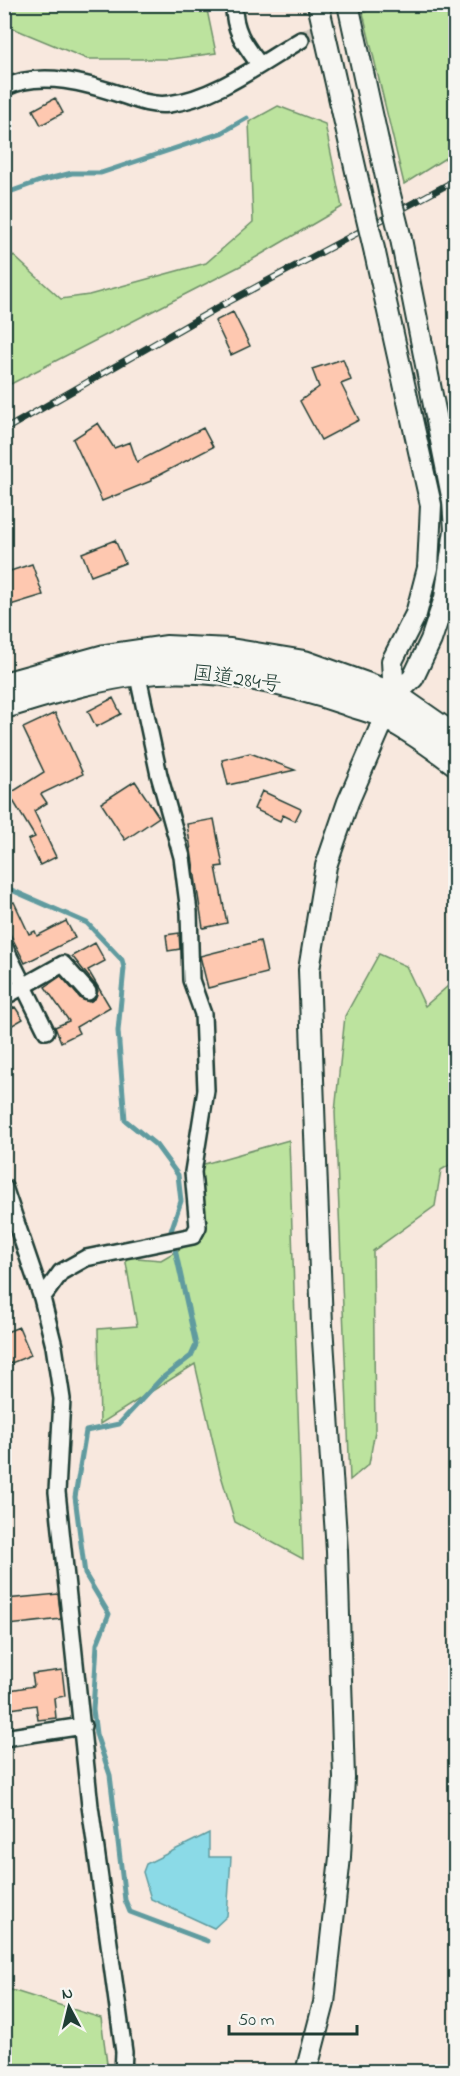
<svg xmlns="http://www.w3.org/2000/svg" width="460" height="2076" viewBox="0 0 460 2076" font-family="'Indie Flower','Klee One',sans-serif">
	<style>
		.green { fill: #bce39e; stroke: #6e9069; stroke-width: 1.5 }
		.water { fill: #8bdae7; stroke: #609b9f; stroke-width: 1.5 }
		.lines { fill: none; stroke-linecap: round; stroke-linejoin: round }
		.stream { stroke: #609b9f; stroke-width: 5 }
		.building { fill: #fec8b0; stroke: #1f3d34; stroke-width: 1.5 }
		.minor-tunnel { stroke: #cdc6bc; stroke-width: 15; stroke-dasharray: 15 8; stroke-linecap: butt }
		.minor-casing { stroke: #1f3d34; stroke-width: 20 }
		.tertiary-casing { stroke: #1f3d34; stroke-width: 24 }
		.trunk-casing { stroke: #1f3d34; stroke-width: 30 }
		.minor { stroke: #f6f6f2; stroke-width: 15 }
		.tertiary { stroke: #f6f6f2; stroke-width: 20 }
		.trunk { stroke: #f6f6f2; stroke-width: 26 }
		.rail-casing { stroke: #1f3d34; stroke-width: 7 }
		.rail { stroke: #f6f6f2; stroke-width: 4.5; stroke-dasharray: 14; stroke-linecap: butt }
		.tertiary-bridge-casing { stroke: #1f3d34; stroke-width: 24; stroke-linecap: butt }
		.tertiary-bridge { stroke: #f6f6f2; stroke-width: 20 }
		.labels { text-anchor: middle; stroke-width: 4.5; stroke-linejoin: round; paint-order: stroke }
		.street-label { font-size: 21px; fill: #1f3d34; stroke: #f6f6f2 }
	</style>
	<rect width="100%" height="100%" fill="#f8e8de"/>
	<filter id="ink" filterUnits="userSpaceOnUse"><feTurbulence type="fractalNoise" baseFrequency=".0167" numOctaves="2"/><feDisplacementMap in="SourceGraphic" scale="12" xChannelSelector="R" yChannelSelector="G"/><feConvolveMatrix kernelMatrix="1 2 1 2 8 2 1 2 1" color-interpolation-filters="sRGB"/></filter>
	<g filter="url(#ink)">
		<path class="green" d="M383 4 455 5V152L404 184 363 13Z
			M4 5H206L216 53 171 59H87L5 25Z
			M278 106 325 124 342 207 248 262 5 387V248L61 299 89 295 206 263 253 222 249 122Z
			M379 954 406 966 425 1006 455 980V1162L441 1170 435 1206 373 1251 375 1431 369 1464 350 1480 335 1112 345 1016Z
			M289 1140 303 1559 235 1522 220 1472 195 1364 100 1424 98 1329 137 1326 125 1257 161 1260 204 1235 197 1166Z
			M5 1988 101 2018 108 2071H5Z"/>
		<path class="water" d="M209 1833V1857H231L227 1916 214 1928 151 1899 143 1872 146 1864Z"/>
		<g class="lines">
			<path class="stream" d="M4 194 40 181 72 173H101L221 133 247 118
				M4 882 7 888 87 923 122 960 124 968 118 1031 125 1120 156 1145 178 1175 181 1201 171 1231 196 1345 191 1356 161 1379 119 1424 86 1431 75 1497 85 1574 109 1614 97 1644 93 1710 96 1734 110 1775 125 1900 130 1912 207 1941"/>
		</g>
		<path class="building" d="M55 98 63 113 41 125 33 110Z
			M233 312 250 346 231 355 215 321Z
			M343 359 351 380 341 384 359 420 321 440 300 401 319 387 312 369Z
			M98 423 114 448 130 442 137 462 203 428 213 447 151 479V481L102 501 73 439Z
			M115 540 125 563 91 576 82 553Z
			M32 564 43 595 4 607V573Z
			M113 698 121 714 96 727 88 711Z
			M55 713 83 774 41 794 47 803 34 811 56 857 40 865 28 840 35 837 9 794 44 772 23 728Z
			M250 753 295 770 228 785 222 760Z
			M135 781 159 817 125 840 101 803Z
			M262 791 301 809 295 821 283 815 280 821 254 809Z
			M214 819 223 866 216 867 227 923 203 928 187 824Z
			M14 902 29 934 35 931 37 936 66 921 75 938 25 963 4 922V906Z
			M179 933 180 949 168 951 166 935Z
			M260 941 267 973 208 988 200 956Z
			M95 943 105 961 88 970 110 1007 76 1027 79 1033 61 1042 55 1027 69 1021 45 987 61 976 81 999 89 1002 95 999 98 991 96 986 72 956Z
			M15 1007 23 1019 4 1030V1013Z
			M19 1327 31 1355 4 1366V1333Z
			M58 1594 61 1619 9 1625 6 1599Z
			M62 1670 65 1696 54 1698 56 1718 38 1720 36 1705 4 1710V1691L34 1686 32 1674Z"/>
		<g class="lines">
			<path class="minor-tunnel" d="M301 40 360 4"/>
			<defs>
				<path id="minor" d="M234 4C233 30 245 45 259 64
					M4 88C41 69 89 84 125 96 139 101 154 106 169 104 216 98 261 63 301 40
					M4 946 46 1031
					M4 997 63 964 88 992
					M4 1187 42 1298 54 1346 62 1399 57 1492 90 1806 124 2052 123 2072
					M42 1298 61 1272 86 1258 193 1236 198 1227 193 1172 206 1090 203 1014 191 980 189 912 182 857 159 775 137 672
					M4 1738 83 1726"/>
				<path id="tertiary" d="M318 4 363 202
					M348 4 389 191
					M375 253 431 505 428 568 416 614 392 661 394 696
					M306 2072 324 2003 340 1857 344 1778 337 1551 322 1325 309 970 326 866 348 802 394 696 413 678 431 640 445 598 455 530 453 501 401 239"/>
				<path id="trunk" d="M4 686 105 658 166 649 230 652 304 664 394 696 447 733
					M4 705C49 692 91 678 137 672 209 663 282 679 348 702 361 707 375 710 387 716 412 729 434 745 456 762"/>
			</defs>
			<use href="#minor" class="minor-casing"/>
			<use href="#tertiary" class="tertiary-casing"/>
			<use href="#trunk" class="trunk-casing"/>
			<use href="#minor" class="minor"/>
			<use href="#tertiary" class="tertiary"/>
			<use href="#trunk" class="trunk"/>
			<defs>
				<path id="rail" d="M4 430 217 308 456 180"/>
			</defs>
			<use href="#rail" class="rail-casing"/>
			<use href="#rail" class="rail"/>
			<defs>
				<path id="tertiary-bridge" d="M389 191 401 239
					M363 202 375 253"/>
			</defs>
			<use href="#tertiary-bridge" class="tertiary-bridge-casing"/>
			<use href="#tertiary-bridge" class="tertiary-bridge"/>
		</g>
	</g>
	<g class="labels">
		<g class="street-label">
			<text transform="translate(237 678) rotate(8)" y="7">国道284号</text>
		</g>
	</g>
	<rect width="460" height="2076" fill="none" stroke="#f6f6f2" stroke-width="24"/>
	<rect x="12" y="12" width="436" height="2052" fill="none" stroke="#1f3d34" stroke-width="2" filter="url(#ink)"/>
	<g transform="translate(69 2007) rotate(353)" stroke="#f6f6f2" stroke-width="4.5" paint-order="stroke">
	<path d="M0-4.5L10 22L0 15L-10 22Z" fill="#1f3d34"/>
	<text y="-9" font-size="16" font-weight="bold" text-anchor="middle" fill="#1f3d34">N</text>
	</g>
	<path d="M229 2025v9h128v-9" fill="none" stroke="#1f3d34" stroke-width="3"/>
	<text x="238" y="2025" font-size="18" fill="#1f3d34" stroke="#f6f6f2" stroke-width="4.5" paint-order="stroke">50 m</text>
</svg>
